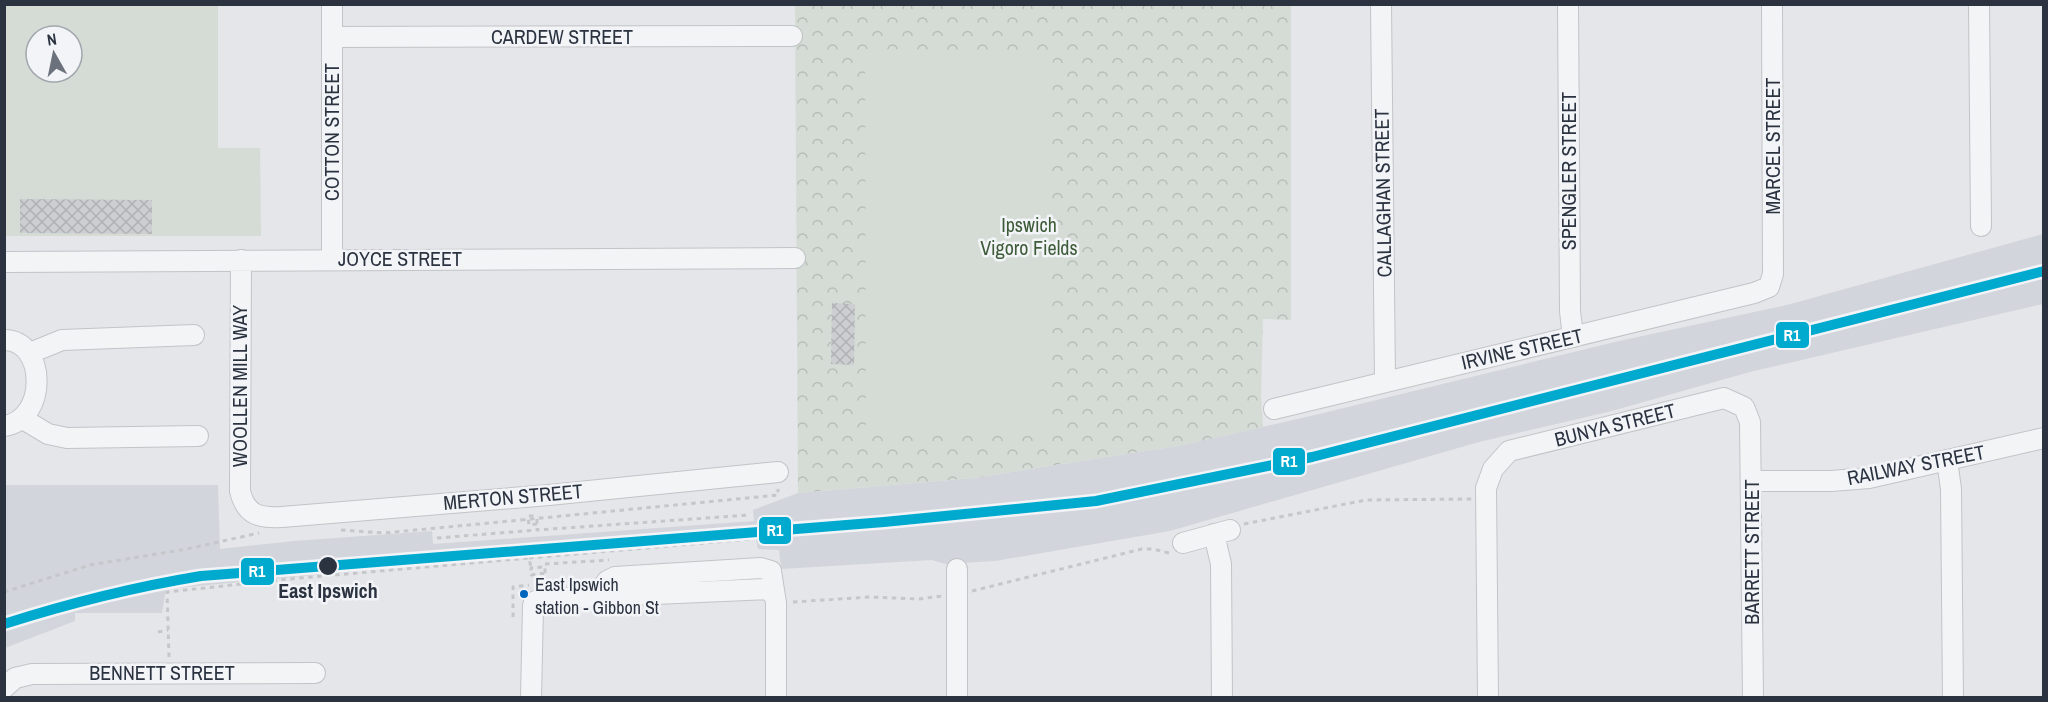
<svg xmlns="http://www.w3.org/2000/svg" width="2048" height="702" viewBox="0 0 2048 702" font-family="'Archivo Narrow',sans-serif">
	<style>
		.built { fill: #d3d5dc }
		.park { fill: url(#park-crowns) }
		.pitch { fill: #d5dcd5; fill-rule: evenodd }
		.building { fill: url(#building-cross-hatch) }
		.lines { fill: none; stroke-linecap: round; stroke-linejoin: round }
		.minor-casing { stroke: #c2c4c7; stroke-width: 22 }
		.path { stroke: #c5c7ca; stroke-width: 3; stroke-dasharray: 4.5 4.5; stroke-linecap: butt }
		.minor { stroke: #f3f4f5; stroke-width: 20 }
		.path-bridge { stroke: #c5c7ca; stroke-width: 3; stroke-dasharray: 4.5 4.5; stroke-linecap: butt }
		.rail-1-casing { stroke: #f2f4f7; stroke-width: 15 }
		.rail-1 { stroke: #00a9ce; stroke-width: 10 }
		.stop-dot { fill: #2b3341; stroke: #f2f4f7; stroke-width: 2 }
		.bus-dot { fill: #0065bd; stroke: #f2f4f7; stroke-width: 2 }
		.labels { text-anchor: middle; stroke-width: 5; stroke-linejoin: round; paint-order: stroke }
		.bus-label { font-size: 18px; fill: #2b3341; stroke: #f2f4f7; text-anchor: start }
		.street-label { font-size: 20px; fill: #2b3341; stroke: #f2f4f7 }
		.park-label { font-size: 20px; fill: #3f5c39; stroke: #f2f4f7 }
		.stop-label { font-size: 20px; font-weight: bold; fill: #2b3341; stroke: #f2f4f7 }
		.line-badge { stroke: #f2f4f7; stroke-width: 2 }
		.badge-label { font-size: 16px; text-anchor: middle; font-weight: bold; fill: #fff }
	</style>
	<defs>
		<pattern id="park-crowns" width="20" height="18" patternUnits="userSpaceOnUse" patternTransform="scale(1.5)"><rect width="20" height="18" fill="#d5dcd5"/><path d="M2 6a3 3 0 1 1 6 0M12 15a3 3 0 1 1 6 0" fill="none" stroke="#b7bdb8"/></pattern>
		<pattern id="building-cross-hatch" width="8" height="8" patternUnits="userSpaceOnUse" patternTransform="scale(1.5)"><rect width="8" height="8" fill="#ccced1"/><path d="M0 0l8 8M0 8l8-8" fill="none" stroke="#afb1b5"/></pattern>
	</defs>
	<rect width="100%" height="100%" fill="#e4e6e9"/>
	<path class="built" d="M2043 234V304L1750 372 1608 412 1479 442 1170 531 995 561 945 564 932 560 781 569 779 550 758 549 755 535 433 560V564L166 589 162 613H75V621L5 648V485H218L220 549 294 541 432 531 433 544 754 521 753 510 798 493 974 478 1183 445 1319 414 1619 341 1787 305Z"/>
	<path class="park" d="M795 5H1291V320L1263 319 1261 394 1263 427 1183 445 974 478 798 493Z"/>
	<path class="pitch" d="M4 5H218V148H260L261 236H5ZM36 36H72V72H36Z
		M865 49 1053 51 1048 431 866 434Z"/>
	<path class="building" d="M20 199 152 200V234L20 233Z
		M832 303 855 304 854 365 831 364Z"/>
	<g class="lines">
		<defs>
			<path id="minor" d="M332 4V259
				M1381 4 1385 381
				M1568 4 1570 311 1573 337
				M1979 4 1981 226
				M332 37 792 36
				M241 260 240 491C246 516 260 518 282 517L549 495 778 472
				M4 262 795 258
				M4 340C47 340 48 420 4 426
				M30 353 62 340 194 335
				M1274 409 1754 293 1769 287 1773 274 1772 4
				M23 419 48 434 67 438 198 436
				M1947 460 1951 489 1953 698
				M1751 481H1831L1869 478 2044 438
				M1214 534 1221 564 1222 698
				M1183 543 1230 530
				M596 597 607 581 615 577 761 568 771 571 776 603V698
				M4 688 15 678 32 674 315 673
				M531 698 533 606 534 602 540 599 767 589 774 595
				M957 698V569
				M1488 698 1486 488 1493 469 1509 451 1724 398 1744 407 1750 422 1753 698"/>
		</defs>
		<use href="#minor" class="minor-casing"/>
		<path class="path" d="M537 519V530L749 515
			M521 520 778 495V489
			M1244 524 1366 500 1472 499
			M341 530 384 533 521 520
			M437 538 537 530
			M529 558 751 539
			M542 567 531 568V575L546 573
			M545 582V564L609 560
			M972 591 1142 549H1153L1169 553
			M4 592 90 565 187 549 259 533
			M793 602 870 597 919 599 942 596
			M513 617V587L529 585
			M158 632 168 630
			M169 657 167 592 289 579 529 558 531 568"/>
		<use href="#minor" class="minor"/>
		<path class="path-bridge" d="M537 524 529 525 528 516H538"/>
		<defs>
			<path id="rail-1" d="M4 624C70 603 134 587 201 576L884 522 1096 501 1312 457 2044 271"/>
		</defs>
		<use href="#rail-1" class="rail-1-casing"/>
		<use href="#rail-1" class="rail-1"/>
	</g>
	<circle class="stop-dot" cx="328" cy="566" r="10"/>
	<circle class="bus-dot" cx="524" cy="594" r="5"/>
	<g class="labels">
		<g class="bus-label">
			<text x="535" y="591">East Ipswich<tspan x="535" dy="23">station - Gibbon St</tspan></text>
		</g>
		<g class="street-label">
			<text x="562" y="44">CARDEW STREET</text>
			<text transform="translate(332 132) rotate(-90)" y="7">COTTON STREET</text>
			<text transform="translate(1773 146) rotate(-90)" y="7">MARCEL STREET</text>
			<text transform="translate(1569 171) rotate(-90)" y="7">SPENGLER STREET</text>
			<text transform="translate(1383 193) rotate(-91)" y="7">CALLAGHAN STREET</text>
			<text x="400" y="266">JOYCE STREET</text>
			<text transform="translate(1522 349) rotate(-13)" y="7">IRVINE STREET</text>
			<text transform="translate(240 386) rotate(-90)" y="7">WOOLLEN MILL WAY</text>
			<text transform="translate(1615 425) rotate(-14)" y="7">BUNYA STREET</text>
			<text transform="translate(1916 465) rotate(-11)" y="7">RAILWAY STREET</text>
			<text transform="translate(513 497) rotate(-5)" y="7">MERTON STREET</text>
			<text transform="translate(1752 552) rotate(-90)" y="7">BARRETT STREET</text>
			<text x="162" y="680">BENNETT STREET</text>
		</g>
		<g class="park-label">
			<text x="1029" y="232">Ipswich<tspan x="1029" dy="23">Vigoro Fields</tspan></text>
		</g>
		<g class="stop-label">
			<text x="328" y="598">East Ipswich</text>
		</g>
	</g>
	<g class="line-badge">
		<rect x="1775" y="321" width="35" height="28" rx="6" fill="#00a9ce"/>
		<rect x="1272" y="447" width="34" height="29" rx="6" fill="#00a9ce"/>
		<rect x="758" y="516" width="34" height="29" rx="6" fill="#00a9ce"/>
		<rect x="240" y="557" width="35" height="29" rx="6" fill="#00a9ce"/>
	</g>
	<g class="badge-label">
		<text x="1792" y="341">R1</text>
		<text x="1289" y="467">R1</text>
		<text x="775" y="536">R1</text>
		<text x="257" y="577">R1</text>
	</g>
	<rect width="2048" height="702" fill="none" stroke="#2b3341" stroke-width="12"/>
	<g transform="translate(54 54) rotate(351)"><circle r="28" fill="#f2f4f7" stroke="#a2a7ae" stroke-width="1.5"/>
	<path d="M0-4.5L10 22L0 15L-10 22Z" fill="#6c727c"/>
	<text y="-9" font-size="16" font-weight="bold" text-anchor="middle" fill="#2b3341">N</text>
	</g>
</svg>
